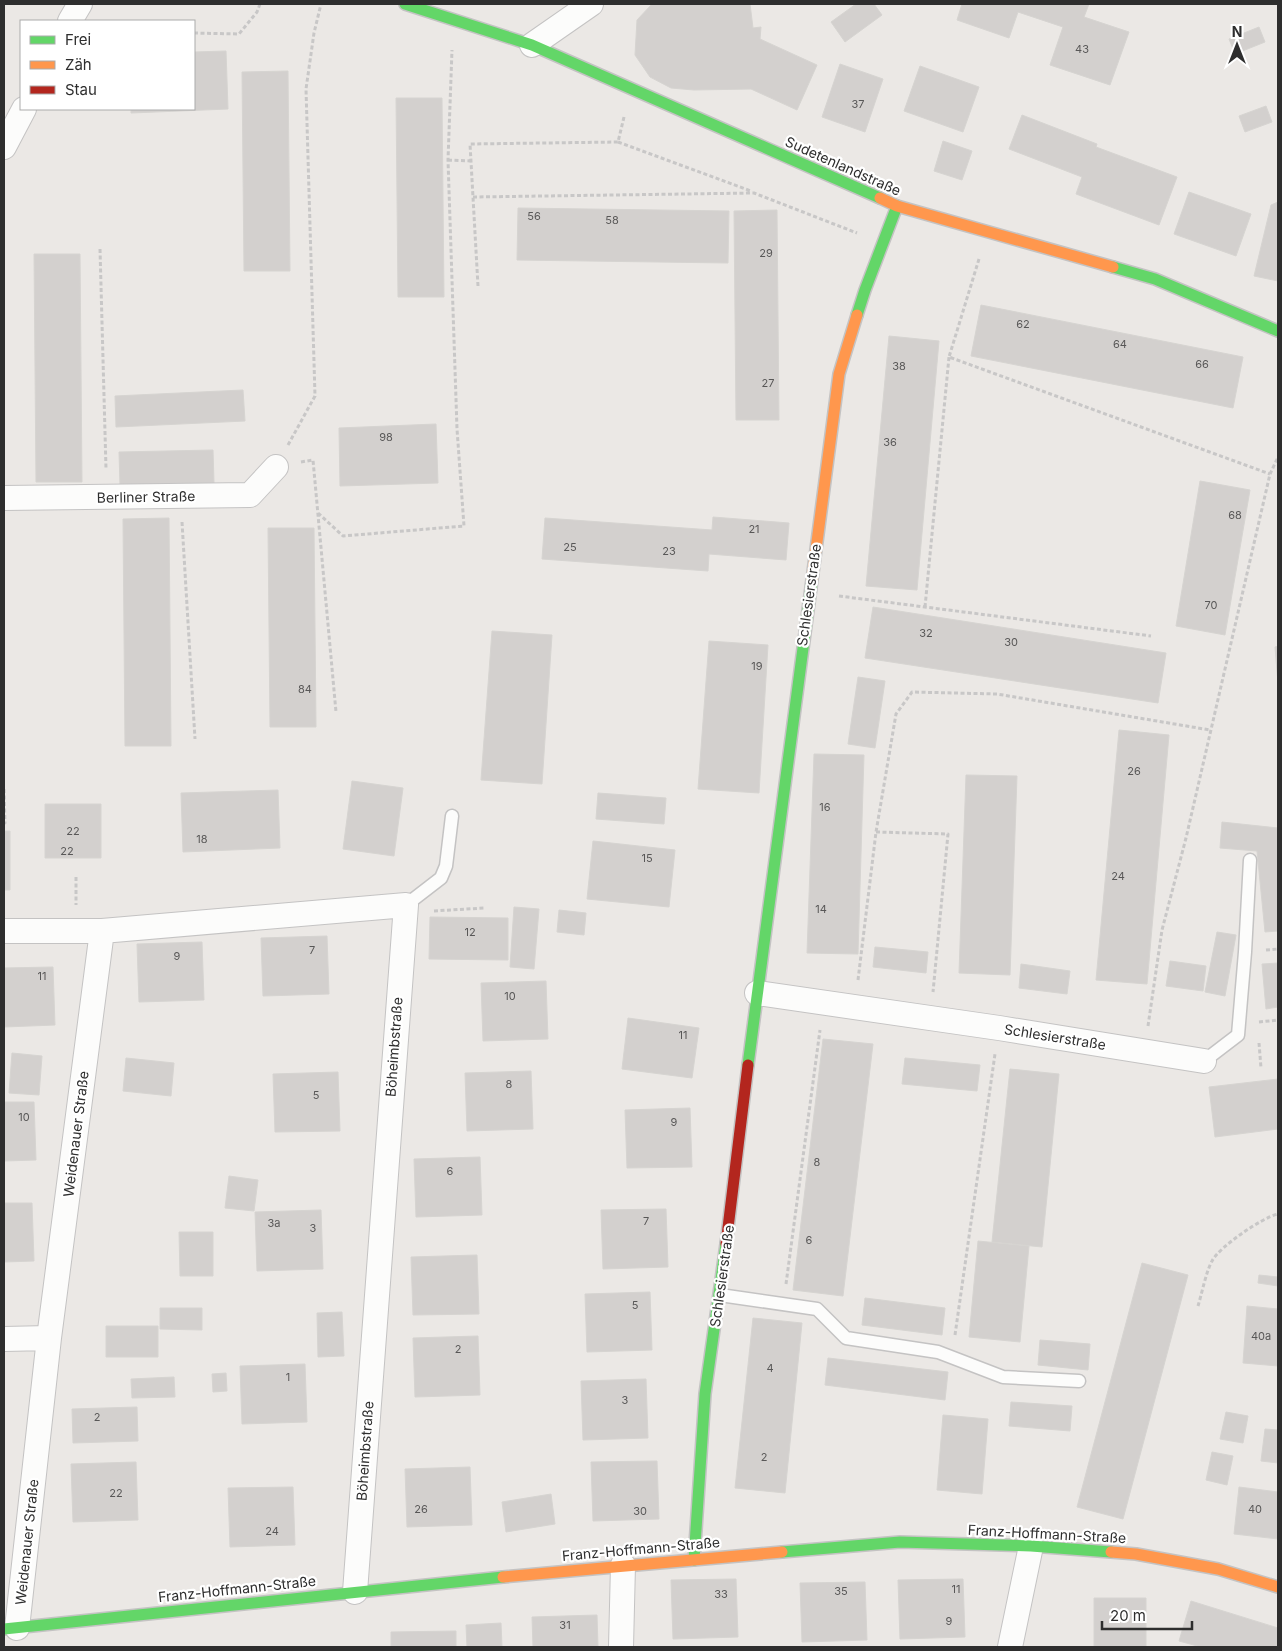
<svg xmlns="http://www.w3.org/2000/svg" width="1282" height="1651" viewBox="0 0 1282 1651" font-family="Inter,sans-serif">
	<style>
		.building { fill: #d3d0ce; stroke: #d6d4d1 }
		.lines { fill: none; stroke-linecap: round; stroke-linejoin: round }
		.lane-casing { stroke: #c4c3c3; stroke-width: 15 }
		.street-casing { stroke: #c4c3c3; stroke-width: 26 }
		.fast-casing { stroke: #c4c3c3; stroke-width: 14 }
		.slow-casing { stroke: #c4c3c3; stroke-width: 14 }
		.jam-casing { stroke: #c4c3c3; stroke-width: 14 }
		.path { stroke: #c8c7c7; stroke-width: 3; stroke-dasharray: 4 2.5; stroke-linecap: butt }
		.lane { stroke: #fcfcfb; stroke-width: 12 }
		.street { stroke: #fcfcfb; stroke-width: 24 }
		.fast { stroke: #63d668; stroke-width: 11 }
		.slow { stroke: #ff974d; stroke-width: 11 }
		.jam { stroke: #b3261e; stroke-width: 11 }
		.labels { text-anchor: middle; stroke-width: 4.5; stroke-linejoin: round; paint-order: stroke }
		.number-label { font-size: 11px; fill: #585757 }
		.street-label { font-size: 14px; fill: #2e2e2e; stroke: #fff }
	</style>
	<rect width="100%" height="100%" fill="#ebe8e5"/>
	<path class="building" d="M652 4H750L753 28 761 27 760 39 817 65 797 110 751 89 694 90 671 88 650 77 635 55 637 20Z
		M856 4H874L882 15 845 42 831 22Z
		M962 4H1089L1084 17 1129 32 1110 85 1050 65 1063 27 1018 12 1009 38 957 20Z
		M1259 27 1265 42 1235 54 1229 39Z
		M226 51 228 109 131 113V109H194V52Z
		M840 64 883 79 865 132 822 117Z
		M920 66 979 87 963 132 904 111Z
		M288 71 290 271H244L242 72Z
		M396 98H442L444 297H398Z
		M1266 106 1272 122 1245 132 1239 116Z
		M1022 115 1097 144 1096 147 1177 177 1159 225 1076 194 1082 177 1009 149Z
		M943 141 972 151 962 180 934 171Z
		M1189 192 1251 214 1236 256 1174 234Z
		M1278 202V281L1254 276 1271 205Z
		M518 208 729 211 728 263 517 260Z
		M777 210 779 420H736L734 211Z
		M34 254H80L82 482H36Z
		M981 305 1243 357 1233 408 971 356Z
		M889 336 939 341 917 590 866 586Z
		M243 390 245 421 116 427 115 396Z
		M436 424 438 483 340 486 339 428Z
		M213 450 214 483 120 485 119 452Z
		M1200 481 1250 490 1225 635 1176 626Z
		M713 517 789 523 786 560 709 554 708 571 542 559 545 518 712 530Z
		M169 518 171 746H125L123 519Z
		M268 528H314L316 727H270Z
		M873 607 1166 653 1158 703 865 658Z
		M492 631 552 635 542 784 481 780Z
		M709 641 768 645 759 793 698 789Z
		M1278 646V683L1275 647Z
		M858 677 885 681 875 748 848 744Z
		M1119 730 1169 735 1147 984 1096 980Z
		M814 754 864 755 858 954 807 953Z
		M966 775 1017 776 1010 975 959 973Z
		M352 781 403 788 394 856 343 849Z
		M278 790 280 848 183 852 181 793Z
		M598 793 666 798 664 824 596 819Z
		M45 804H101V858H45Z
		M1222 822 1278 828V931L1265 932 1257 851 1220 848Z
		M4 831H10V890H4Z
		M593 841 675 850 669 907 587 899Z
		M514 907 539 909 534 969 510 967Z
		M559 910 586 913 584 935 557 932Z
		M430 917 508 918V960L429 959Z
		M1217 932 1236 935 1225 996 1205 992Z
		M327 936 329 994 263 996 261 938Z
		M202 942 204 1000 139 1002 137 944Z
		M875 947 928 952 926 973 873 967Z
		M1170 961 1206 966 1203 991 1166 986Z
		M1278 963V1007L1266 1009 1262 964Z
		M1021 964 1070 971 1067 994 1019 988Z
		M53 967 55 1025 4 1027V968Z
		M546 981 548 1039 483 1041 481 983Z
		M628 1018 699 1028 692 1078 622 1069Z
		M823 1039 873 1044 843 1296 793 1290Z
		M12 1053 42 1056 39 1095 9 1093Z
		M126 1058 174 1063 171 1096 123 1091Z
		M905 1058 980 1065 977 1091 902 1084Z
		M1010 1069 1059 1074 1042 1247 992 1242Z
		M531 1071 533 1129 467 1131 465 1073Z
		M338 1072 340 1131 275 1132 273 1074Z
		M1278 1079V1129L1215 1137 1209 1087Z
		M4 1102H34L36 1160 4 1161Z
		M690 1108 692 1167 627 1168 625 1110Z
		M480 1157 482 1215 416 1217 414 1159Z
		M229 1176 258 1180 254 1211 225 1208Z
		M4 1203H32L34 1261 4 1262Z
		M666 1209 668 1267 603 1269 601 1210Z
		M321 1210 323 1269 257 1271 255 1212Z
		M179 1232H213V1276H180Z
		M978 1241 1029 1246 1020 1342 969 1337Z
		M477 1255 479 1314 413 1315 411 1257Z
		M1142 1263 1188 1275 1123 1519 1077 1507Z
		M1259 1275 1278 1277V1286L1258 1283Z
		M650 1292 652 1350 587 1352 585 1294Z
		M865 1298 945 1308 942 1335 862 1325Z
		M1247 1306 1278 1309V1366L1243 1363Z
		M160 1308H202V1330L160 1329Z
		M342 1312 344 1356 318 1357 317 1313Z
		M753 1318 802 1323 785 1493 735 1488Z
		M106 1326H158V1357H106Z
		M478 1336 480 1395 415 1397 413 1338Z
		M1040 1340 1090 1344 1088 1370 1038 1365Z
		M828 1358 948 1372 945 1400 825 1385Z
		M305 1364 307 1422 242 1424 240 1366Z
		M226 1373 227 1391 213 1392 212 1374Z
		M174 1377 175 1397 132 1398 131 1379Z
		M646 1379 648 1438 583 1440 581 1381Z
		M1011 1402 1072 1406 1070 1431 1009 1426Z
		M137 1407 138 1441 73 1443 72 1409Z
		M1226 1412 1248 1416 1243 1443 1220 1439Z
		M943 1415 988 1419 982 1494 937 1490Z
		M1265 1429 1278 1430V1463L1261 1461Z
		M1212 1452 1233 1456 1227 1485 1206 1480Z
		M657 1461 659 1519 593 1521 591 1462Z
		M136 1462 138 1520 73 1522 71 1464Z
		M470 1467 472 1525 407 1527 405 1469Z
		M293 1487 295 1545 230 1547 228 1488Z
		M1239 1487 1278 1492V1539L1234 1534Z
		M551 1494 555 1524 506 1532 502 1502Z
		M736 1579 738 1637 673 1639 671 1580Z
		M963 1579 965 1637 900 1639 898 1580Z
		M865 1582 867 1640 802 1642 800 1583Z
		M1094 1598H1146V1647H1094Z
		M1191 1601 1278 1628V1647H1201L1179 1641Z
		M597 1615 598 1647H533L532 1617Z
		M501 1623 502 1647H467L466 1625Z
		M456 1631V1647H391V1632Z"/>
	<g class="lines">
		<defs>
			<path id="lane" d="M406 905 441 878 446 866 452 816
				M1204 1061 1238 1035 1245 952 1250 860
				M720 1295 817 1309 846 1338 938 1352 1003 1377 1079 1381"/>
			<path id="street" d="M70 21 80 4
				M532 45 591 4
				M4 147 24 109
				M4 498 250 495 276 467
				M4 931H102L406 905 355 1592
				M757 993 999 1028 1204 1061
				M4 1339 49 1338
				M17 1628 49 1338 102 931
				M621 1647 623 1565
				M1010 1647 1031 1546"/>
			<path id="fast" d="M405 4 532 45 880 198
				M1113 267 1155 279 1278 331
				M857 315 865 290 897 206
				M748 1065 812 580
				M782 1552 900 1542 1031 1546 1111 1552
				M694 1560 705 1394 726 1244
				M4 1629 503 1577"/>
			<path id="slow" d="M880 198 897 206 1113 267
				M812 580 839 374 857 315
				M1111 1552 1136 1554 1218 1569 1278 1587
				M503 1577 782 1552"/>
			<path id="jam" d="M726 1244 748 1065"/>
		</defs>
		<use href="#lane" class="lane-casing"/>
		<use href="#street" class="street-casing"/>
		<use href="#fast" class="fast-casing"/>
		<use href="#slow" class="slow-casing"/>
		<use href="#jam" class="jam-casing"/>
		<path class="path" d="M194 33 239 34 257 12 260 4
			M618 142 751 191
			M448 160 471 161
			M473 197 754 193 857 233
			M100 249 106 469
			M979 259 949 357 1270 474
			M478 286 470 144 618 142 624 117
			M288 445 315 396 306 89 314 33 321 4
			M301 462 313 460 336 712
			M318 513 343 536 464 526 457 429 448 160 452 50
			M182 522 195 739
			M839 596 1151 636
			M925 607 949 357
			M4 789 5 823H4
			M876 832 948 834 933 992
			M76 877V905
			M434 911 484 908
			M1266 950 1278 949
			M858 980 876 832 896 714 912 692 997 694 1210 730
			M1259 1022 1278 1020
			M1148 1026 1162 930 1186 838 1270 474 1278 457
			M1259 1043 1261 1068
			M786 1284 820 1030
			M1198 1306C1202 1293 1206 1272 1212 1261 1219 1247 1263 1217 1278 1214
			M955 1335 995 1054"/>
		<use href="#lane" class="lane"/>
		<use href="#street" class="street"/>
		<use href="#fast" class="fast"/>
		<use href="#slow" class="slow"/>
		<use href="#jam" class="jam"/>
	</g>
	<g class="labels">
		<g class="number-label">
			<text x="1082" y="53">43</text>
			<text x="858" y="108">37</text>
			<text x="534" y="220">56</text>
			<text x="612" y="224">58</text>
			<text x="766" y="257">29</text>
			<text x="1023" y="328">62</text>
			<text x="1120" y="348">64</text>
			<text x="1202" y="368">66</text>
			<text x="899" y="370">38</text>
			<text x="768" y="387">27</text>
			<text x="386" y="441">98</text>
			<text x="890" y="446">36</text>
			<text x="1235" y="519">68</text>
			<text x="754" y="533">21</text>
			<text x="570" y="551">25</text>
			<text x="669" y="555">23</text>
			<text x="1211" y="609">70</text>
			<text x="926" y="637">32</text>
			<text x="1011" y="646">30</text>
			<text x="757" y="670">19</text>
			<text x="305" y="693">84</text>
			<text x="1134" y="775">26</text>
			<text x="825" y="811">16</text>
			<text x="73" y="835">22</text>
			<text x="202" y="843">18</text>
			<text x="67" y="855">22</text>
			<text x="647" y="862">15</text>
			<text x="1118" y="880">24</text>
			<text x="821" y="913">14</text>
			<text x="470" y="936">12</text>
			<text x="312" y="954">7</text>
			<text x="177" y="960">9</text>
			<text x="42" y="980">11</text>
			<text x="510" y="1000">10</text>
			<text x="683" y="1039">11</text>
			<text x="509" y="1088">8</text>
			<text x="316" y="1099">5</text>
			<text x="24" y="1121">10</text>
			<text x="674" y="1126">9</text>
			<text x="817" y="1166">8</text>
			<text x="450" y="1175">6</text>
			<text x="646" y="1225">7</text>
			<text x="274" y="1227">3a</text>
			<text x="313" y="1232">3</text>
			<text x="809" y="1244">6</text>
			<text x="635" y="1309">5</text>
			<text x="1261" y="1340">40a</text>
			<text x="458" y="1353">2</text>
			<text x="770" y="1372">4</text>
			<text x="288" y="1381">1</text>
			<text x="625" y="1404">3</text>
			<text x="97" y="1421">2</text>
			<text x="764" y="1461">2</text>
			<text x="116" y="1497">22</text>
			<text x="421" y="1513">26</text>
			<text x="1255" y="1513">40</text>
			<text x="640" y="1515">30</text>
			<text x="272" y="1535">24</text>
			<text x="956" y="1593">11</text>
			<text x="841" y="1595">35</text>
			<text x="721" y="1598">33</text>
			<text x="949" y="1625">9</text>
			<text x="565" y="1629">31</text>
		</g>
		<g class="street-label">
			<text transform="translate(843 166) rotate(24)" y="5">Sudetenlandstraße</text>
			<text transform="translate(146 497) rotate(-1)" y="5">Berliner Straße</text>
			<text transform="translate(809 595) rotate(-82)" y="5">Schlesierstraße</text>
			<text transform="translate(1055 1037) rotate(9)" y="5">Schlesierstraße</text>
			<text transform="translate(394 1047) rotate(-86)" y="5">Böheimbstraße</text>
			<text transform="translate(76 1134) rotate(-83)" y="5">Weidenauer Straße</text>
			<text transform="translate(722 1276) rotate(-82)" y="5">Schlesierstraße</text>
			<text transform="translate(365 1451) rotate(-86)" y="5">Böheimbstraße</text>
			<text transform="translate(1047 1534) rotate(3)" y="5">Franz-Hoffmann-Straße</text>
			<text transform="translate(27 1542) rotate(-84)" y="5">Weidenauer Straße</text>
			<text transform="translate(641 1549) rotate(-5)" y="5">Franz-Hoffmann-Straße</text>
			<text transform="translate(237 1589) rotate(-6)" y="5">Franz-Hoffmann-Straße</text>
		</g>
	</g>
	<rect width="1282" height="1651" fill="none" stroke="#2e2e2e" stroke-width="10"/>
	<rect x="20" y="20" width="175" height="90" fill="#ffffff" stroke="#ababab"/>
	<rect x="30" y="36" width="25" height="8" fill="#63d668" stroke="#ababab"/>
	<text x="65" y="45" font-size="15" fill="#2e2e2e">Frei</text>
	<rect x="30" y="61" width="25" height="8" fill="#ff974d" stroke="#ababab"/>
	<text x="65" y="70" font-size="15" fill="#2e2e2e">Zäh</text>
	<rect x="30" y="86" width="25" height="8" fill="#b3261e" stroke="#ababab"/>
	<text x="65" y="95" font-size="15" fill="#2e2e2e">Stau</text>
	<g transform="translate(1237 45)" stroke="#ffffff" stroke-width="4" paint-order="stroke">
	<path d="M0-4L9 19L0 12L-9 19Z" fill="#2e2e2e"/>
	<text y="-8" font-size="14" font-weight="bold" text-anchor="middle" fill="#2e2e2e">N</text>
	</g>
	<path d="M1102 1621v8h90v-8" fill="none" stroke="#2e2e2e" stroke-width="2.5"/>
	<text x="1110" y="1621" font-size="15" fill="#2e2e2e" stroke="#ffffff" stroke-width="4" paint-order="stroke">20 m</text>
</svg>
